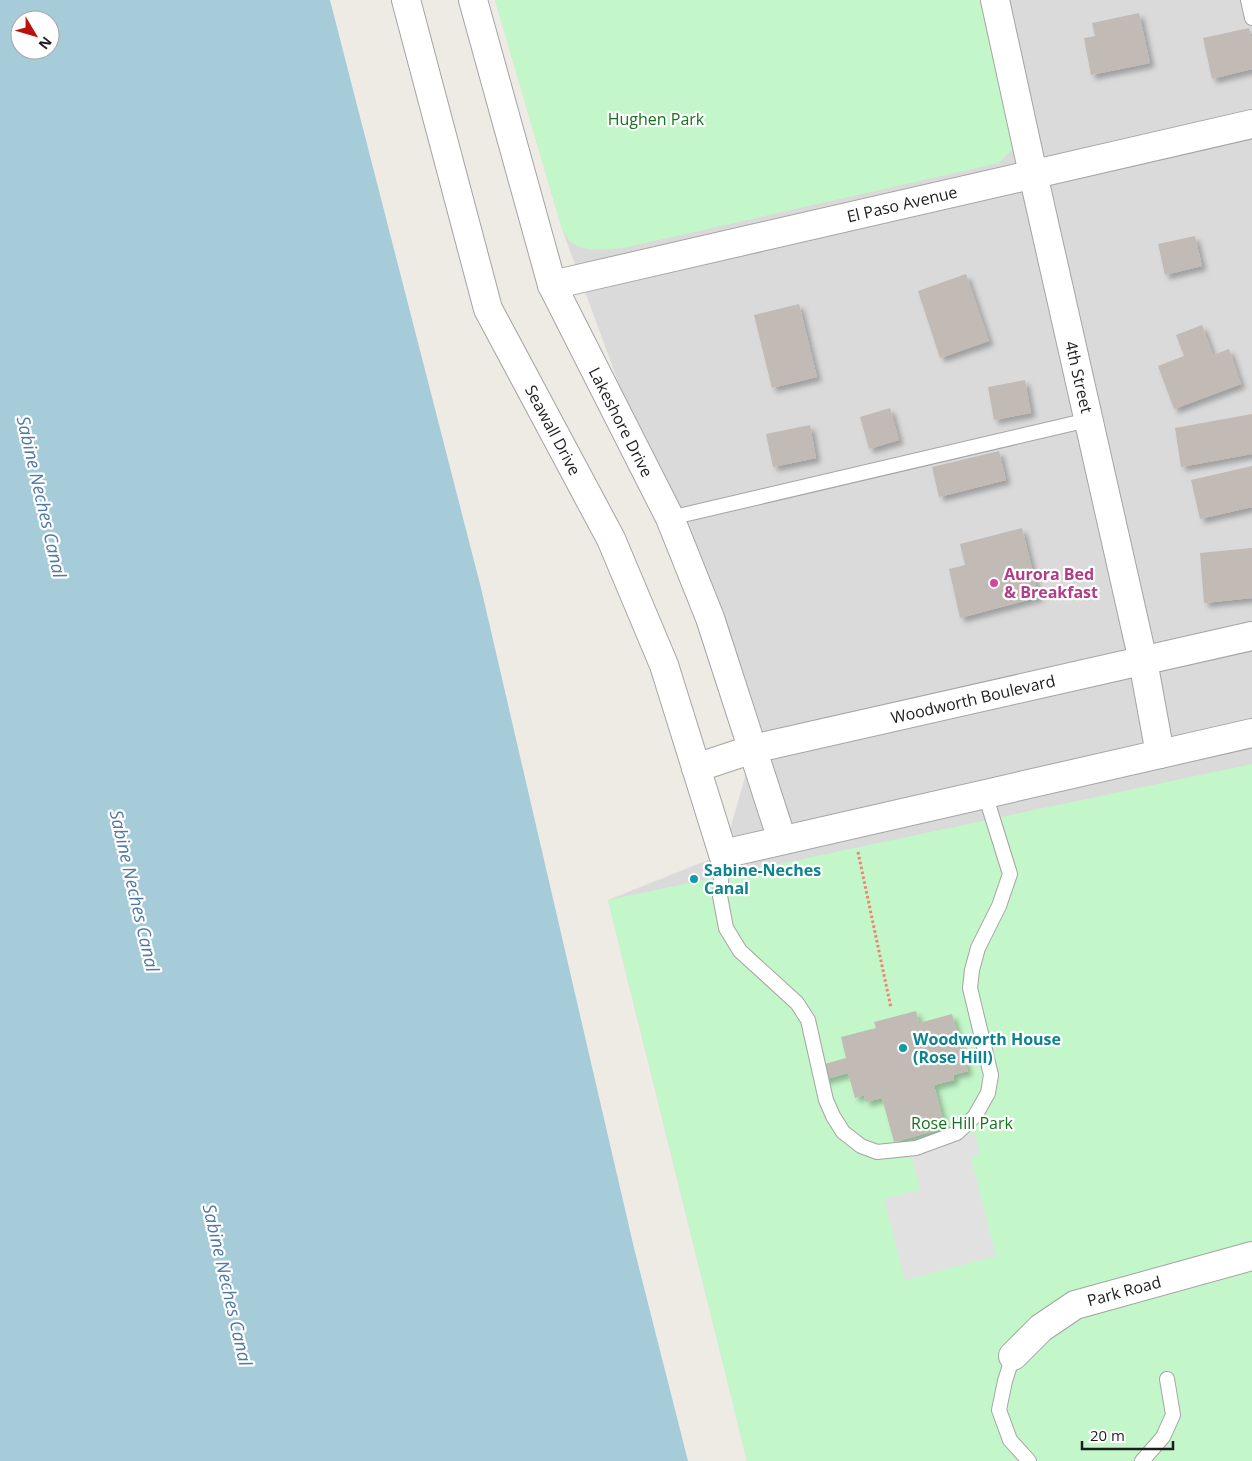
<svg xmlns="http://www.w3.org/2000/svg" width="1252" height="1461" viewBox="0 0 1252 1461" font-family="'Open Sans',sans-serif">
	<style>
		.residential { fill: #dbdada }
		.park { fill: #c3f6c8 }
		.parking { fill: #e1e1e1 }
		.water { fill: #a7ccd9; fill-rule: evenodd }
		.building { fill: #c2bab4; filter: url(#shadow) }
		.lines { fill: none; stroke-linecap: round; stroke-linejoin: round }
		.service-casing { stroke: #a4a4a4; stroke-width: 16 }
		.minor-casing { stroke: #a4a4a4; stroke-width: 30 }
		.tertiary-casing { stroke: #a4a4a4; stroke-width: 30 }
		.path { stroke: #f08272; stroke-width: 3; stroke-dasharray: 2.5 2.5; stroke-linecap: butt }
		.service { stroke: #fff; stroke-width: 14 }
		.minor { stroke: #fff; stroke-width: 28 }
		.tertiary { stroke: #fff; stroke-width: 28 }
		.hotel-dot { fill: #d1479c; stroke: #fff; stroke-width: 2 }
		.culture-dot { fill: #0f9aa8; stroke: #fff; stroke-width: 2 }
		.labels { text-anchor: middle; stroke-width: 4.5; stroke-linejoin: round; paint-order: stroke }
		.park-label { font-size: 16px; fill: #12741d; stroke: #fff }
		.street-label { font-size: 16px; fill: #1d1d1d; stroke: #fff }
		.hotel-label { font-size: 16px; font-weight: bold; fill: #b23c85; stroke: #fff; text-anchor: start }
		.culture-label { font-size: 16px; font-weight: bold; fill: #0d838f; stroke: #fff; text-anchor: start }
		.water-label { font-size: 18px; font-style: italic; fill: #5079a6; stroke: #fff }
	</style>
	<defs>
		<filter id="shadow"><feDropShadow dx="4.5" dy="4.5" stdDeviation="2.5" flood-color="#0004"/></filter>
	</defs>
	<rect width="100%" height="100%" fill="#eeebe4"/>
	<path class="residential" d="M495 0H1252V1461H747L608 900 723 854 753 749 562 229Z"/>
	<path class="park" d="M495 0H980L1016 127 1014 148 999 163 623 248C606 249 586 253 571 242 567 239 565 233 562 229Z
		M1252 764V1461H747L608 900Z"/>
	<path class="parking" d="M975 1133 980 1154 971 1157 996 1256 905 1280 884 1199 920 1190 910 1150Z"/>
	<path class="water" d="M0 0H330L481 588 634 1248 688 1461H0ZM20 20H50V50H20Z"/>
	<path class="building" d="M1139 13 1150 63 1091 75 1084 38 1095 36 1092 23Z
		M1249 28 1252 40V69L1212 79 1203 38Z
		M1195 236 1202 266 1165 275 1158 244Z
		M966 274 989 341 940 358 918 291Z
		M799 304 817 377 772 388 754 315Z
		M1202 325 1213 355 1229 349 1241 384 1174 409 1158 366 1184 356 1176 335Z
		M1025 380 1031 413 994 420 988 387Z
		M890 408 899 440 869 449 860 417Z
		M1252 414V454L1181 467 1175 428Z
		M810 425 816 458 773 467 766 434Z
		M999 451 1006 480 939 497 932 467Z
		M1252 466V507L1200 519 1191 480Z
		M1022 528 1039 597 960 618 949 569 965 565 960 544Z
		M1252 548V598L1204 603 1200 553Z
		M916 1011 919 1023 952 1014 968 1071 953 1075 954 1080 934 1085 945 1128 894 1142 882 1098 866 1102 864 1095 855 1098 848 1073 817 1082 814 1067 846 1058 841 1037 876 1028 874 1022Z"/>
	<g class="lines">
		<defs>
			<path id="service" d="M1248 0 1252 18
				M670 518 1088 420
				M723 854 720 896 726 928 740 951 797 1003 808 1020 826 1100 833 1116 843 1132 861 1146 877 1152 916 1148 957 1133 975 1116 988 1093 991 1075 970 988 972 970 978 948 999 906 1010 874 985 794
				M1013 1356 1005 1381 999 1410 1010 1440 1029 1461
				M1142 1461 1163 1437 1173 1415 1167 1379"/>
			<path id="minor" d="M406 0 488 309 611 539 664 665 723 854
				M995 0 1033 174 1143 661 1160 754
				M552 285 1252 124
				M1013 1356 1041 1328 1075 1305 1252 1256"/>
			<path id="tertiary" d="M473 0 552 285 670 518 710 618 782 840
				M696 768 753 749 1252 636
				M723 854 1252 733"/>
		</defs>
		<use href="#service" class="service-casing"/>
		<use href="#minor" class="minor-casing"/>
		<use href="#tertiary" class="tertiary-casing"/>
		<path class="path" d="M858 852 891 1008"/>
		<use href="#service" class="service"/>
		<use href="#minor" class="minor"/>
		<use href="#tertiary" class="tertiary"/>
	</g>
	<circle class="hotel-dot" cx="994" cy="583" r="5"/>
	<g class="culture-dot">
		<circle cx="694" cy="879" r="5"/>
		<circle cx="903" cy="1048" r="5"/>
	</g>
	<g class="labels">
		<g class="park-label">
			<text x="656" y="125">Hughen Park</text>
			<text x="962" y="1129">Rose Hill Park</text>
		</g>
		<g class="street-label">
			<text transform="translate(902 204) rotate(-13)" y="6">El Paso Avenue</text>
			<text transform="translate(1079 377) rotate(77)" y="6">4th Street</text>
			<text transform="translate(621 422) rotate(63)" y="6">Lakeshore Drive</text>
			<text transform="translate(553 430) rotate(62)" y="6">Seawall Drive</text>
			<text transform="translate(973 699) rotate(-13)" y="6">Woodworth Boulevard</text>
			<text transform="translate(1124 1291) rotate(-15)" y="6">Park Road</text>
		</g>
		<g class="hotel-label">
			<text x="1004" y="580">Aurora Bed<tspan x="1004" dy="18">&amp; Breakfast</tspan></text>
		</g>
		<g class="culture-label">
			<text x="704" y="876">Sabine-Neches<tspan x="704" dy="18">Canal</tspan></text>
			<text x="913" y="1045">Woodworth House<tspan x="913" dy="18">(Rose Hill)</tspan></text>
		</g>
		<g class="water-label">
			<text transform="translate(41 497) rotate(77)" y="6">Sabine Neches Canal</text>
			<text transform="translate(134 891) rotate(77)" y="6">Sabine Neches Canal</text>
			<text transform="translate(227 1285) rotate(77)" y="6">Sabine Neches Canal</text>
		</g>
	</g>
	<g transform="translate(35 35) rotate(128)"><circle r="24" fill="#ffffff" stroke="#a5a5a5"/>
	<path d="M0-4L9 19L0 12L-9 19Z" fill="#be110d"/>
	<text y="-8" font-size="14" font-weight="bold" text-anchor="middle" fill="#1d1d1d">N</text>
	</g>
	<path d="M1082 1441v8h91v-8" fill="none" stroke="#1d1d1d" stroke-width="2.5"/>
	<text x="1090" y="1441" font-size="15" fill="#1d1d1d" stroke="#ffffff" stroke-width="4" paint-order="stroke">20 m</text>
</svg>
